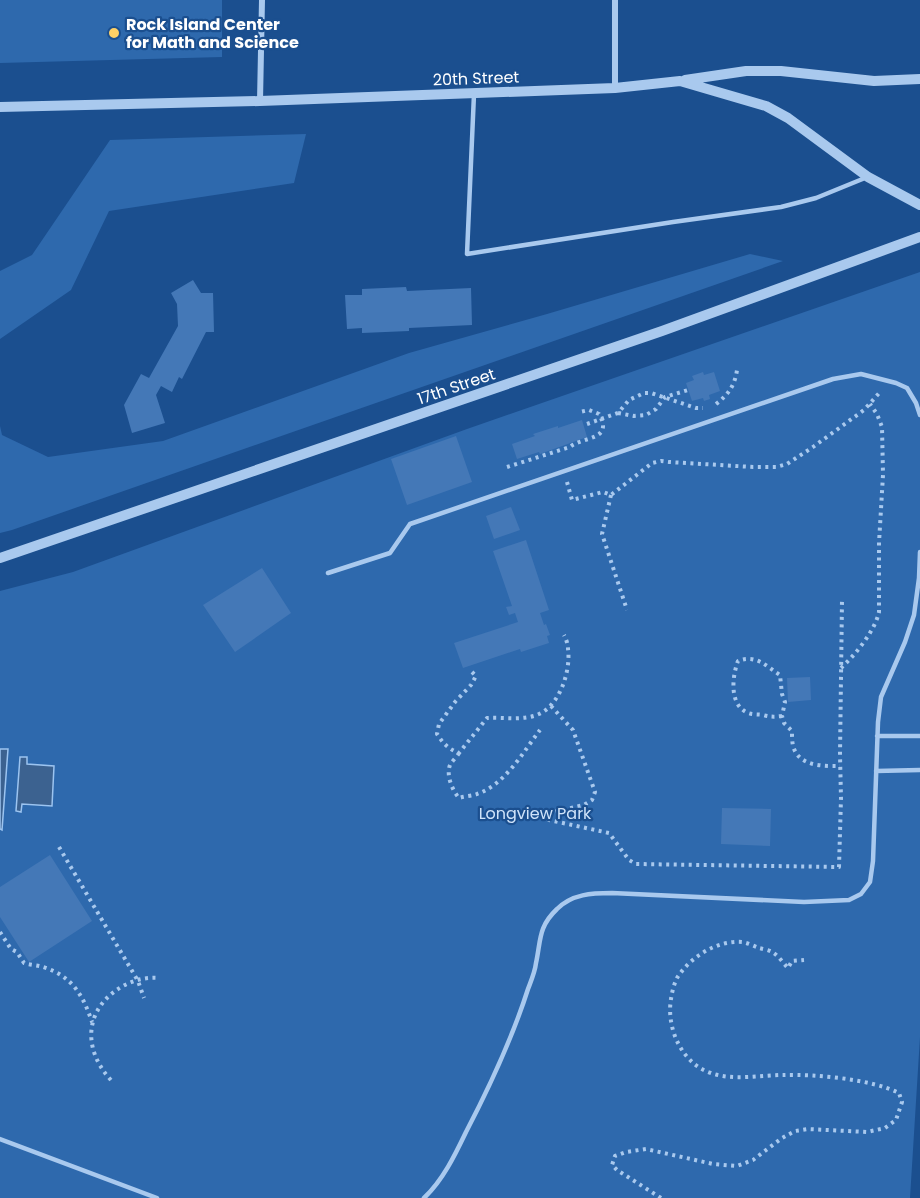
<svg xmlns="http://www.w3.org/2000/svg" width="920" height="1198" viewBox="0 0 920 1198" font-family="Poppins,sans-serif">
	<style>
		.green { fill: #2e69ad }
		.water { fill: #3c6290; stroke: #9cc4f0; stroke-width: 1.5 }
		.building { fill: #4478b7 }
		.lines { fill: none; stroke-linecap: round; stroke-linejoin: round }
		.path { stroke: #a9c9ee; stroke-width: 4; stroke-dasharray: 3 4.5; stroke-linecap: butt }
		.service { stroke: #a9c9ee; stroke-width: 4.5 }
		.minor { stroke: #a9c9ee; stroke-width: 6 }
		.tertiary { stroke: #a9c9ee; stroke-width: 10 }
		.poi-dot { fill: #ffd166; stroke: #1b4f8f; stroke-width: 2 }
		.labels { text-anchor: middle; stroke-width: 4.5; stroke-linejoin: round; paint-order: stroke }
		.poi-label { font-size: 16px; font-weight: bold; fill: #fff; stroke: #1b4f8f; text-anchor: start }
		.street-label { font-size: 16px; fill: #fff; stroke: #1b4f8f }
		.park-label { font-size: 16px; fill: #cfe3fa; stroke: #1b4f8f }
	</style>
	<rect width="100%" height="100%" fill="#1b4f8f"/>
	<path class="green" d="M0 0H222V57L0 63Z
		M306 134 294 183 109 211 71 290 0 339V271L32 255 110 140Z
		M750 254 783 261 12 530 0 533V426L2 435 48 457 163 441 409 353 547 314Z
		M920 272V1037L910 1198H0V591L73 572 467 429Z"/>
	<path class="water" d="M0 749H8L2 830 0 829Z
		M20 757H27V764L54 766 52 806 22 804 21 812 16 811Z"/>
	<path class="building" d="M193 280 201 293H213L214 332H206L182 379 179 377 172 392 161 386 156 395 165 423 132 433 124 405 141 374 149 378 178 326 177 304 171 293Z
		M406 287 407 291 471 288 472 325 409 328V331L362 333V328L347 329 345 295H362V289Z
		M703 372 704 375 714 372 720 391 709 395 710 399 704 401 703 398 692 401 686 383 694 380 692 376Z
		M582 420 587 437 540 454 539 452 517 459 512 444 535 436 533 434 558 426V428Z
		M456 436 472 482 407 505 391 459Z
		M511 507 520 530 494 539 486 516Z
		M526 540 549 610 540 613 544 625 546 624 550 635 547 636 549 643 521 652 520 649 463 668 454 643 518 622 515 613 509 615 506 607 512 606 493 551Z
		M262 568 291 613 235 652 203 605Z
		M810 677 811 700 788 702 787 678Z
		M722 808 771 809 770 846 721 844Z
		M50 855 92 921 29 962 0 917V887Z"/>
	<g class="lines">
		<path class="path" d="M716 404C728 395 735 385 737 370
			M618 413 634 416 646 415 656 409 665 397 688 390
			M587 424 618 413 629 400 644 393H651L696 408H703
			M507 467 570 447C583 436 614 441 599 414L589 410 580 412
			M567 482 572 500 603 492 611 495 652 463 661 461 669 462 753 467H776L787 464 813 447 864 410 881 391
			M611 495 602 534 627 610
			M841 668C855 655 875 631 879 612V543L883 475 882 427 877 414 870 404
			M472 672 476 676 471 685 455 702 439 724 437 734C443 743 448 749 459 753L487 718C503 717 524 721 539 714 560 705 571 670 568 649 568 644 566 639 564 635
			M551 706 573 730 595 792 592 800 584 805 549 813V820L609 833 629 860 636 864 839 867 841 798 840 755 842 600
			M782 716C774 717 770 717 763 715 758 714 753 715 748 713 729 705 732 677 738 661 756 654 766 666 780 675L782 694 785 702 782 716 784 723 792 731C792 736 792 741 793 746 799 767 823 766 840 766
			M459 753C457 757 452 761 450 765 446 775 452 790 459 798 465 796 472 796 477 794 506 784 523 752 540 730
			M59 847 138 981 144 998
			M0 932 11 949 17 952 24 963C30 965 37 965 43 967 72 976 83 995 92 1022
			M111 1080C82 1049 84 1008 123 986 134 980 146 977 159 978
			M661 1198 617 1170 612 1165 615 1156 626 1152 646 1149 713 1164 737 1166 753 1160 782 1138 795 1131 808 1129 867 1132 885 1128 896 1120 902 1102 899 1093C871 1079 815 1074 783 1075 760 1075 733 1081 711 1073 682 1064 666 1028 671 999 672 992 674 984 677 978 690 957 717 940 742 942 748 943 754 946 759 948 763 949 769 950 772 952 778 955 783 963 788 968L792 961 804 960"/>
		<path class="service" d="M474 94 467 254 673 222 781 207 816 198 865 178
			M328 573 390 553 410 524 833 379 861 374 896 383 907 388 916 403 920 415
			M877 736H920
			M876 771 920 770
			M0 1139 157 1198
			M424 1198C443 1180 455 1155 466 1132 490 1086 512 1039 528 989 531 981 535 972 536 963 541 940 538 927 557 909 572 894 592 893 612 893L804 902 849 900 861 894 870 882 873 861 878 722 881 697 905 642 914 615 919 578 920 552"/>
		<path class="minor" d="M615 88V0
			M260 101 262 0"/>
		<path class="tertiary" d="M685 80 746 71H781L874 81 920 79
			M0 107 260 101 615 88 680 81 766 106 788 118 868 177 920 205
			M0 558 662 331 920 237"/>
	</g>
	<circle class="poi-dot" cx="114" cy="33" r="6"/>
	<g class="labels">
		<g class="poi-label">
			<text x="126" y="30">Rock Island Center<tspan x="126" dy="18">for Math and Science</tspan></text>
		</g>
		<g class="street-label">
			<text transform="translate(476 78) rotate(-2)" y="6">20th Street</text>
			<text transform="translate(456 386) rotate(-19)" y="6">17th Street</text>
		</g>
		<g class="park-label">
			<text x="535" y="819">Longview Park</text>
		</g>
	</g>
</svg>
